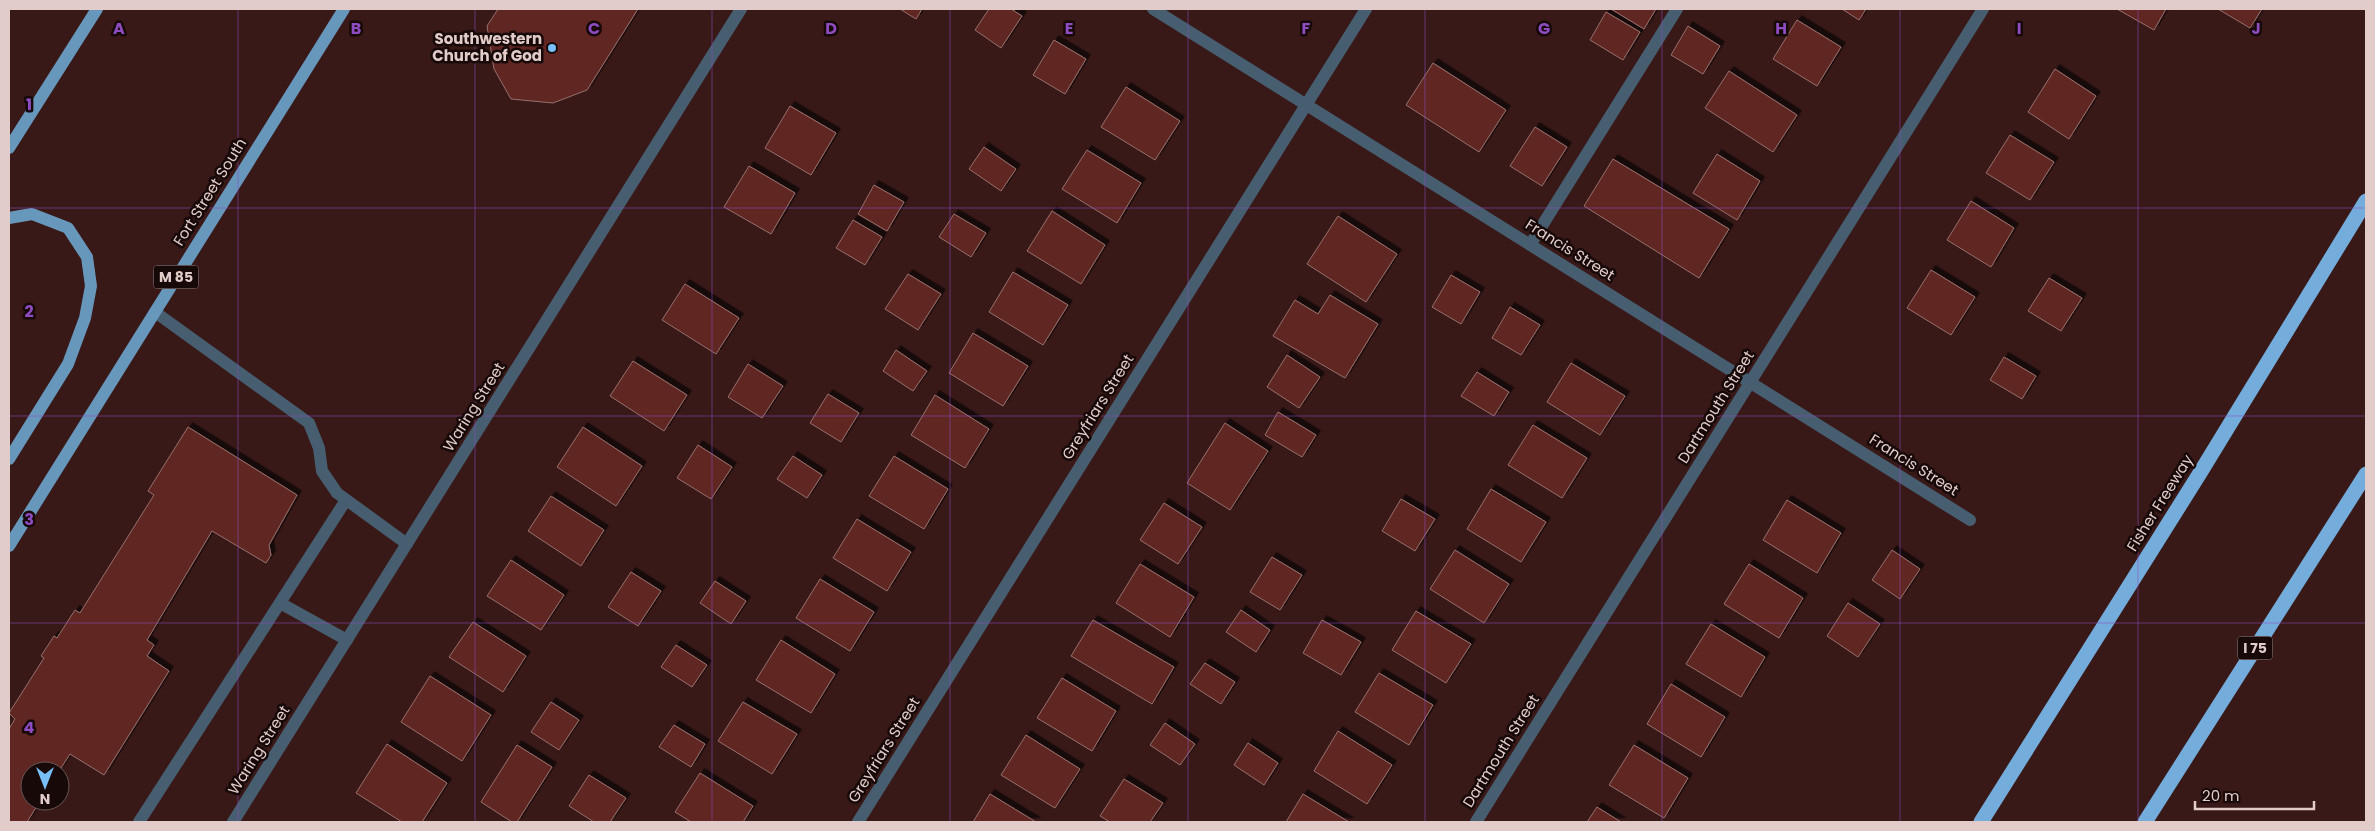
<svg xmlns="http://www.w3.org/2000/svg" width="2375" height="831" viewBox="0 0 2375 831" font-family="Poppins,sans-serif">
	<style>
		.building { fill: #612523; stroke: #96706c; filter: url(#shadow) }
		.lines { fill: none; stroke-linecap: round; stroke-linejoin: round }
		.service { stroke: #475e70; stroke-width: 12 }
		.minor { stroke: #475e70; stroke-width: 12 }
		.primary { stroke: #6897bc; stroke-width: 12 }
		.motorway { stroke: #74addb; stroke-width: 15 }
		.grid { fill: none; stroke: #8f4cc1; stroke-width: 1; stroke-opacity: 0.55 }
		.poi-dot { fill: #78bff7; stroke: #160908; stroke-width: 2 }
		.labels { text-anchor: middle; stroke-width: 5; stroke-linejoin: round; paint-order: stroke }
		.shield { fill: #160908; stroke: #a49290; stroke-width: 1 }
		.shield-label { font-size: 14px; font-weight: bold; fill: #e1ccca }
		.poi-label { font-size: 15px; font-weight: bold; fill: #e1ccca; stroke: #160908; text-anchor: end }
		.street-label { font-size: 15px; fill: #e1ccca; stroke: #160908 }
		.grid-label { font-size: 16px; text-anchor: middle; font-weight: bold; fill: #8f4cc1; stroke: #160908; stroke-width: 5; stroke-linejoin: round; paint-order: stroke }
	</style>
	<defs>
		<filter id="shadow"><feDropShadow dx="4.5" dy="-4.5" stdDeviation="0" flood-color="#0009"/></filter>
	</defs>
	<rect width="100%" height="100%" fill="#381918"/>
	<path class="building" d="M498 9H638L587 90 553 103 511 99 494 69 487 26Z
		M900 9H922L916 19Z
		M989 9H1011L1022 16 1001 48 975 30Z
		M1611 9H1656L1644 29Z
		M1842 9H1866L1859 20Z
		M2117 9H2166L2154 30Z
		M2218 9H2262L2250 28Z
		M1606 12 1640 32 1623 60 1590 40Z
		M1797 20 1841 47 1817 86 1773 59Z
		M1688 26 1720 46 1703 74 1671 55Z
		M1054 40 1086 59 1065 94 1033 75Z
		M1433 63 1506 110 1479 152 1406 105Z
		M2055 69 2096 96 2069 139 2028 112Z
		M1729 71 1797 115 1773 152 1705 108Z
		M1126 87 1180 121 1155 160 1101 127Z
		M790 106 836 133 811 175 765 148Z
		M1535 127 1567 147 1542 186 1510 166Z
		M2010 135 2054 162 2030 200 1986 173Z
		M984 147 1016 169 1001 191 969 169Z
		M1087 150 1141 183 1117 223 1062 189Z
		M1717 154 1760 181 1737 220 1693 193Z
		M1613 159 1729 229 1699 278 1584 206Z
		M749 166 795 193 771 234 724 207Z
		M874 185 904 202 887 231 858 214Z
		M1971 201 2014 228 1991 267 1947 240Z
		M1052 211 1105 245 1081 284 1027 251Z
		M954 214 986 233 971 257 939 237Z
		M1338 216 1397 254 1366 302 1307 264Z
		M853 220 882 237 865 265 836 248Z
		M1931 270 1975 297 1951 335 1907 308Z
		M1013 272 1068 305 1043 345 989 312Z
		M908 274 941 294 918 330 885 309Z
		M1451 275 1480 292 1461 324 1432 307Z
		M2049 278 2082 298 2061 331 2028 311Z
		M685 284 739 318 716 354 662 320Z
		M1330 295 1378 324 1345 378 1273 336 1295 300 1318 314Z
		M1510 307 1540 325 1521 355 1492 338Z
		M973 333 1028 366 1003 406 949 373Z
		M896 350 927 371 913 391 883 371Z
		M1287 355 1320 377 1299 408 1267 387Z
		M2004 357 2036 376 2022 399 1990 380Z
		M633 361 687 395 664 431 610 396Z
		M1571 363 1625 396 1600 435 1547 402Z
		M748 364 783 386 762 418 728 397Z
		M1477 372 1509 392 1494 416 1461 396Z
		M828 394 859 413 841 442 810 423Z
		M935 395 989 429 965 468 911 435Z
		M1278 412 1316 435 1302 457 1265 435Z
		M1225 423 1268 451 1230 510 1187 483Z
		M1533 425 1587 458 1562 498 1508 465Z
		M188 427 297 495 269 545 271 555 266 563 212 531 147 640 154 645 147 656 169 671 104 775 70 754 59 771H30V801H40L27 822H9V729L15 719 9 713 44 658 41 656 54 636 57 638 75 610 80 613 154 495 148 491Z
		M583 427 642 466 616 506 557 467Z
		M698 445 732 467 711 499 677 478Z
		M793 456 822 475 807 498 777 479Z
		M894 456 948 489 924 529 869 496Z
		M1491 489 1546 522 1521 562 1467 529Z
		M551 496 604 530 581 566 528 531Z
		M1401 499 1435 519 1415 551 1382 531Z
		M1787 500 1841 533 1817 573 1763 540Z
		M1164 503 1202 527 1178 564 1140 540Z
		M857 519 911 552 887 591 833 558Z
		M1455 550 1509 584 1484 623 1430 589Z
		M1892 550 1920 569 1900 599 1872 580Z
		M1272 557 1302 575 1280 610 1250 592Z
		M511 560 564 595 541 630 487 596Z
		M1140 564 1194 597 1170 637 1116 603Z
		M1749 564 1803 598 1779 638 1724 604Z
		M631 572 661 591 638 626 608 607Z
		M820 579 874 612 850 651 796 618Z
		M715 581 746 601 731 624 700 603Z
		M1848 603 1880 624 1858 657 1827 636Z
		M1241 610 1270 630 1256 652 1226 632Z
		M1416 611 1471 644 1446 683 1392 650Z
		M1093 620 1174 667 1152 704 1071 656Z
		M1322 620 1361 642 1341 675 1303 653Z
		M473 622 526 656 503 692 449 657Z
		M1711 624 1765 657 1741 697 1686 664Z
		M781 640 835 674 811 713 756 680Z
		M676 645 707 665 692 687 661 667Z
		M1205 663 1235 682 1221 704 1190 684Z
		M1379 673 1433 705 1409 745 1355 712Z
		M430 676 491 715 462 761 401 722Z
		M1062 678 1116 711 1092 751 1037 718Z
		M1671 684 1725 717 1701 757 1647 724Z
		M551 702 579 720 559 750 531 732Z
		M743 702 797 734 772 774 718 741Z
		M1165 723 1195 744 1180 765 1150 745Z
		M674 725 705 744 691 767 659 747Z
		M1338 731 1392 765 1367 804 1314 771Z
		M1026 735 1080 769 1055 808 1001 775Z
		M1248 743 1278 763 1264 785 1234 765Z
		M387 744 447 783 422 822H402L356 793Z
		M517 745 552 767 517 822H512L481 802Z
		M1634 745 1688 778 1664 818 1609 785Z
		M700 773 753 806 743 822H691L675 812Z
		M589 775 626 798 610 822H594L569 806Z
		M1124 779 1163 803 1150 822H1110L1100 816Z
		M990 794 1036 822H973Z
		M1303 794 1349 822H1286Z
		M1597 807 1621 822H1587Z"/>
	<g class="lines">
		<path class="service" d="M1530 245 1677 9
			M155 312 309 423 319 448 322 471 337 493 407 544
			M280 603 347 640
			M139 822 346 500"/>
		<path class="minor" d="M1153 9 1970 520
			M233 822 741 9
			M858 822 1366 9
			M1476 822 1983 9"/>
		<path class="primary" d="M9 148 97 9
			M9 218 32 214 68 228 87 257 91 286 85 318 68 364 9 459
			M9 546 344 9"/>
		<path class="motorway" d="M1981 822 2200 473 2366 201
			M2145 822 2366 474"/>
	</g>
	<path class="grid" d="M238 9V822M475 9V822M712 9V822M950 9V822M1188 9V822M1425 9V822M1662 9V822M1900 9V822M2138 9V822M9 208H2366M9 416H2366M9 623H2366"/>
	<circle class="poi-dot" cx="552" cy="48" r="5"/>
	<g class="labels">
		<g class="shield">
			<rect x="153.5" y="265.5" width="45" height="23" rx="4"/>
			<rect x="2237.5" y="636.5" width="35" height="23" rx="4"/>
		</g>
		<g class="shield-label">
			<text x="176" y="282">M 85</text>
			<text x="2255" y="653">I 75</text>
		</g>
		<g class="poi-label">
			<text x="542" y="44">Southwestern<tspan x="542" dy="17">Church of God</tspan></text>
		</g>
		<g class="street-label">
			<text transform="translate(210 192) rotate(-58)" y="5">Fort Street South</text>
			<text transform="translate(1570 250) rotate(32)" y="5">Francis Street</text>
			<text transform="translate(474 407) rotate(-58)" y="5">Waring Street</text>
			<text transform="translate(1098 407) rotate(-58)" y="5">Greyfriars Street</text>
			<text transform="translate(1716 407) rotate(-58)" y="5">Dartmouth Street</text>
			<text transform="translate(1914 465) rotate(32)" y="5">Francis Street</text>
			<text transform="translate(2160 503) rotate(-58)" y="5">Fisher Freeway</text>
			<text transform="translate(259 750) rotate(-58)" y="5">Waring Street</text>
			<text transform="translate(884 750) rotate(-58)" y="5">Greyfriars Street</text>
			<text transform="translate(1501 751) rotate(-58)" y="5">Dartmouth Street</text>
		</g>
	</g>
	<g class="grid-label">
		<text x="119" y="34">A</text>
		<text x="356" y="34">B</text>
		<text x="594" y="34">C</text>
		<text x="831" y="34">D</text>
		<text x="1069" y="34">E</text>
		<text x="1306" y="34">F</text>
		<text x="1544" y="34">G</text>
		<text x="1781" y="34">H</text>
		<text x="2019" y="34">I</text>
		<text x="2256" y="34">J</text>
		<text x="29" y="110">1</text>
		<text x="29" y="317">2</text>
		<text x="29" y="525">3</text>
		<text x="29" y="733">4</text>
	</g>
	<rect width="2375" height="831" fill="none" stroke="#e1ccca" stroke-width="20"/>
	<g transform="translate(45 786) rotate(180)"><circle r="24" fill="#160908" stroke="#675756"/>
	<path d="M0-4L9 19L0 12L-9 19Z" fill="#78bff7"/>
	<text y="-8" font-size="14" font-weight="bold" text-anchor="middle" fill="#e1ccca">N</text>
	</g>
	<path d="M2195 801v8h119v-8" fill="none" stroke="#e1ccca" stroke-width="2.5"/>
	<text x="2202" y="801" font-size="15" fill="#e1ccca" stroke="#160908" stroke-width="4" paint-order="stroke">20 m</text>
</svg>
